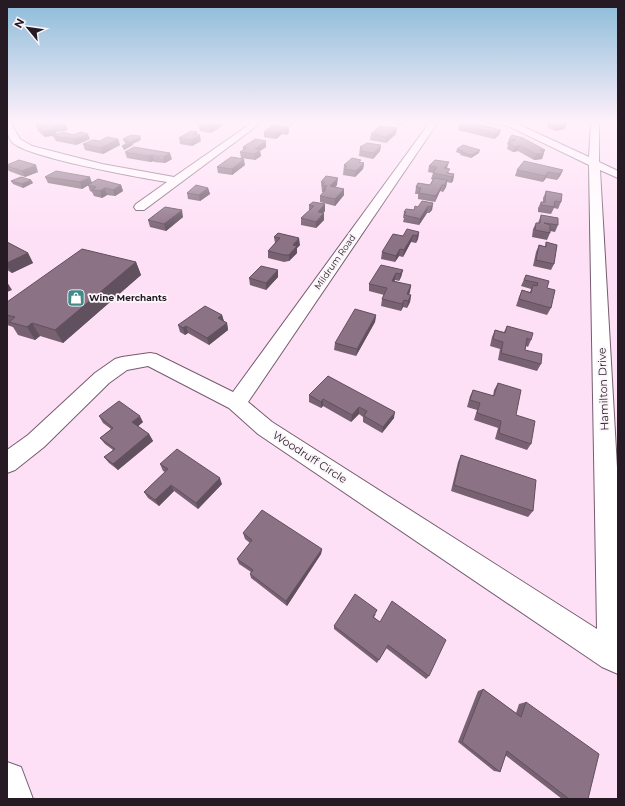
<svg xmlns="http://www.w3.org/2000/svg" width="625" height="806" viewBox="0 0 625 806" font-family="Montserrat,sans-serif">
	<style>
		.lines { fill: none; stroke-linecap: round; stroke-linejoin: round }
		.street-casing { stroke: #765c70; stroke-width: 2 }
		.highway-casing { stroke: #765c70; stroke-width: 2 }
		.street { fill: #fff; fill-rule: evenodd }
		.highway { fill: #fff; fill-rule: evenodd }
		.wall { fill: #786272 }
		.shaded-wall { fill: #61505d }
		.building { fill: #8b7285; stroke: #61505d }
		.labels { text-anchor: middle; stroke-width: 3.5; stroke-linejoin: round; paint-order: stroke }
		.far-street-label { font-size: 9px; fill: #261b24; stroke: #fbf5fa }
		.far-poi-label { font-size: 9px; font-weight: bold; fill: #261b24; stroke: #fbf5fa; text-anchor: start }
		.street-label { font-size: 11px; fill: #261b24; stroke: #fbf5fa }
	</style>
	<rect width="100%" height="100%" fill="#fee0f6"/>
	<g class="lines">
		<defs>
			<path id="street" d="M7 122H10L20 139 32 146 102 164 174 177 253 122H262L144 210H136L134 207 136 204 167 182C141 178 25 157 12 142 7 136 7 129 7 122Z
				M430 122H438L248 402 272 422 597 629 589 165 508 126 495 124 494 122H513L589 157 591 122H599V162L618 171V178L600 170 618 485V674L602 667 258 434 229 408 148 366 127 370 109 383 44 447 15 470 7 473V450L28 435 95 373 115 359 122 357 150 353 156 354 233 392Z"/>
			<path id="highway" d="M7 762 21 767 33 799H7Z"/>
		</defs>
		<use href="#street" class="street-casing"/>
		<use href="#highway" class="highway-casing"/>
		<use href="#street" class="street"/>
		<use href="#highway" class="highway"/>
	</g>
	<path class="wall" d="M32 122H50L52 123 68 130 56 132 57 134 90 139 76 145 56 141 53 136 54 135 45 137 38 131 35 123H33Z
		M282 122H295L291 125 282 124Z
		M392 122H405L401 125 391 123Z
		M538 122H562L565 129 555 131 547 127 548 123H541Z
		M459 124 501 130 499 135 494 139 458 130Z
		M199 126H222L211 133 200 131Z
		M289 127V132L287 135 282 134 276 139 264 137V132Z
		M397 128 396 134 386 143 370 140 371 134Z
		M512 135 544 153 542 159 534 160 518 151 513 152 507 149 508 145 507 144 509 139Z
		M179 138 201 141 192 146 180 144Z
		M118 139 120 145 103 154 85 150 83 144 100 141Z
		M123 139H141L139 141 132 144 133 145 124 150 122 146 126 143 124 142Z
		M381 145 380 151 373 159 359 156 360 147Z
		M243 147H266L260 151 261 156 255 160 241 158 240 152 243 150Z
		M457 149 479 153 471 158 460 155 461 154 456 152Z
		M125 152 172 159 165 163 154 162V161L150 162 127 158Z
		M361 162 364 163 363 169 355 177 343 175 344 165Z
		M7 165 38 172 25 177 9 171 7 168Z
		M245 165 232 175 218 173 217 167Z
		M429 166 447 169 449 173 454 174 453 181 451 183 447 182 446 187 443 192 440 191 435 202 418 199V194H415L416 187 430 185 433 180 431 179 433 173 428 172Z
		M517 170H563L560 176 557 180 546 178 543 182 515 176Z
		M45 177 92 182 121 185 123 191 115 196 107 195 102 198 94 196 92 192 90 191 88 185 82 189 48 183Z
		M31 180 33 183 23 188 13 184 11 181Z
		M321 182 337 185 335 187 344 195 335 206 320 202V196L324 192H322Z
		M208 188 210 194 200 201 188 199 187 193Z
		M546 191 561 202 558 209 554 208 551 214 538 212V208L541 202H543V198Z
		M433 203 432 210 429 213H427L419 225 403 222 404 218H403L404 212 414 210 418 207Z
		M325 204V211L323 213 324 220 316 228 301 225V218L309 211V205Z
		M541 215 558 225 555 232 550 231V233L547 240 532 237 533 229 536 223H538Z
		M183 217 166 231 150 227 148 220Z
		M419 232 418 239 416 243 411 242 403 257 399 256 395 262 381 259 382 252 403 236Z
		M278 233 300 245 297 248V253L289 261 284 262 268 258V251L275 243 274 237Z
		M7 242 28 253 33 263 12 273 7 270Z
		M546 242 554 264 551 270 533 266 536 252 539 245 545 247Z
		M136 262 141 275 63 343 40 336 35 340 18 335 13 327 7 325V302Z
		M278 270V277L266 290 250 285 249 278Z
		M403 270 401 277 399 281 395 280 394 281 411 285 409 295H411L410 302 407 308 403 307 401 311 381 306 382 299 384 295 369 291V284Z
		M526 275 547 288 551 308 547 315 516 306 519 297 522 290 530 292 531 289 521 286Z
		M222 315 224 321 227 323 228 330 209 345 188 333 185 335 180 332 178 325Z
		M376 315 375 322 356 356 334 350 335 343Z
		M507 326 531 340 528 347 526 346 525 350 541 364 537 371 498 360 500 349 490 346 492 337 495 330 504 332Z
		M328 376 394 418 382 433 363 422V417L359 414 351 422 323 406 321 408 309 402V395Z
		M498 383 516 415 531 444 527 450 495 439 498 428 474 420 477 410 467 407 470 396 473 390 493 396 494 390Z
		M99 416 143 422 138 426 149 434 153 441 118 470 109 463 104 457 113 450 105 444 100 438 111 429 103 423Z
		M461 455 533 511 528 517 451 491 458 462Z
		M160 464 222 484 198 509 174 491 159 506 148 498 144 492 165 472 163 471Z
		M243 533 322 549 321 554 287 606 251 578 250 574 251 572 239 564 237 559 250 543 245 539Z
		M376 614 374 617 429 676 426 679 386 648 377 663 334 629V626Z
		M483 689 516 713 519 704 526 702 588 799H562L505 755 500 772 494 771 458 742 478 691Z"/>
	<path class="shaded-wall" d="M219 122H221L222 126 211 133 210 127Z
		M291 122H295L291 125Z
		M542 122H547V123H541Z
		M66 124 68 130 56 132 57 135 45 137 43 132 52 127Z
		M567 124 565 129 555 131 558 125Z
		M289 127V132L287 135 286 129Z
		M397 128 396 134 386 143V137Z
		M282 129V134L276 139V133Z
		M501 130 499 135 494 139 495 133Z
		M197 132 198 136 200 135 201 141 192 146 191 140 193 134Z
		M88 134 90 139 76 145 74 139Z
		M140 136 141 139 139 141 132 144 133 145 124 150 123 147Z
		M118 139 120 145 103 154 101 148Z
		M266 141V147L260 151 261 156 255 160 254 154 255 149Z
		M381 145 380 151 373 159 374 153Z
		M520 145 518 151 513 152 515 147Z
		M480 150 479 153 471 158 472 155Z
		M540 150H545L542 159 534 160 536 154Z
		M170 153 172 159 165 163 163 157Z
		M154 155 153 156 154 161 150 162 148 156Z
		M244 159 245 165 232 175V169Z
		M449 162 447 168 443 174 444 168Z
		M364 163 363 169 355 177 356 171Z
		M36 165 38 172 25 177 22 171Z
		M563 170 560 176 557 180 559 174Z
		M548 172 546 178 543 182 545 176Z
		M454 174 453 181 451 183 452 177Z
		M90 177 92 183 82 189 80 182Z
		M338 178 337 185 330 193V186Z
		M31 180 33 183 23 188 22 184Z
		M447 180 446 187 443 192 445 185Z
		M121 185 123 191 115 196 113 190Z
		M442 185 440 191 435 202 436 196Z
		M105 188 107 195 102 198 100 191Z
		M208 188 210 194 200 201 199 195Z
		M344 189V195L335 206V199Z
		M433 203 432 210 429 213 431 207Z
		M325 204V211L318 218V212Z
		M428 206 427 213 419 225 420 219Z
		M182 210 183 217 166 231 164 224Z
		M324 213V220L316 228V222Z
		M419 232 418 239 416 243 417 236Z
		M413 235 411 242 403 257 404 250Z
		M299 238 300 245 297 248V253L289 261V255L293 245Z
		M400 249 399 256 395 262 396 256Z
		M28 253 33 263 12 273 7 266V263Z
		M136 262 141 275 63 343 55 330Z
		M278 270V277L266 290V283Z
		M403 270 401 277 399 281 400 274Z
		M396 273 395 280 391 288 392 281Z
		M7 282 12 290 7 292Z
		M411 285 410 292 406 301 407 294Z
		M411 295 410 302 407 308 408 301Z
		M404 300 403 307 401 311 402 304Z
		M222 315 224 322 218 318Z
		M376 315 375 322 356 356 357 349Z
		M32 323 40 336 35 340 27 327Z
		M227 323 228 330 209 345 207 338Z
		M186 326 188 333 185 335 183 328Z
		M323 399V406L321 408V402Z
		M359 407V414L351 422 352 415Z
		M395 412 394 418 382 433 383 427Z
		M140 416 143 422 136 428 132 422Z
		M149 434 153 441 118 470 113 464Z
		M220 478 222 484 198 509 196 503Z
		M171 485 174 491 159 506 155 500Z
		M322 549 321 554 287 606 286 601Z"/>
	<path class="building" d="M35 122H50L52 123 63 122 66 124 52 127 55 129 43 132 36 125H38Z
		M206 122H219L210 127 199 126Z
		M468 122 501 130 495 133 459 124Z
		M549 122H562L567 124 558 125Z
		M273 125 289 127 286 129H282L276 133 264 132Z
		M380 126 397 128 386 137 371 134Z
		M191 131 197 132 193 134 200 135 191 140 179 138Z
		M63 132 73 135 81 132 88 134 74 139 53 136Z
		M131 135 140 136 139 138 131 142H132L123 147 122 146 129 142 123 139Z
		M512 135 523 138 545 150H540L544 153 536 154 520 145 515 147 509 143 516 140 509 139Z
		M107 137 118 139 101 148 83 144 93 140 100 141Z
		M255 139 266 141 255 149 260 150 254 154 240 152 246 148 243 147 249 143 253 142H251Z
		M367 143 381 145 374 153 360 151 362 148 360 147Z
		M463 145 480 150 472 155 461 152 463 151 457 149Z
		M134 147 170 153 163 157 153 156 154 155 148 156 125 152Z
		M231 157 244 159 232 169 217 167Z
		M352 158 361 160 359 162 364 163 356 171 344 169 347 166 344 165Z
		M19 160 36 165 22 171 7 166V165Z
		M435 160 449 162 444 168 450 169 447 173 454 174 452 177 433 173 437 167 429 166Z
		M524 161 563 170 559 174 548 172 545 176 517 170Z
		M56 171 90 177 80 182 45 177Z
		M326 176 338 178 330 186 344 189 335 199 320 196 326 189H324L327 186 322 185 325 182H321Z
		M21 177 31 180 22 184 11 181Z
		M434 178 447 180 445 185H442L436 196 419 193 421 188 416 187 418 183 430 185Z
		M98 179 121 185 113 190 105 188 100 191 92 190 96 187 88 185Z
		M196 185 208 188 199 195 187 193Z
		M546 191 562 194 561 202 555 201 554 207 541 205V202H545Z
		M422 201 433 203 431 207 428 206 420 219 404 215 406 212H404L406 209 414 210 415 206 418 207Z
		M313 202 325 204 318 212 324 213 316 222 301 218 314 206 309 205Z
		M165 207 182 210 164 224 148 220Z
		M541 215 558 218V225L544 223 550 225V233L535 230 536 223H540Z
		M407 229 419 232 417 236 413 235 404 250 400 249 396 256 382 252 393 234 403 236Z
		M278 233 299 238 293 245 297 246 289 255H284L268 251 280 238 274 237Z
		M7 242 28 253 7 263Z
		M546 242 557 245 554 264 536 260 539 245 546 247Z
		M82 249 136 262 55 330 32 323 27 327 9 322 15 317 7 315V302Z
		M381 265 403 270 400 274 396 273 392 281 411 285 407 294 411 295 408 301 404 300 402 304 382 299 387 288 369 284Z
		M261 266 278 270 266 283 249 278Z
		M526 275 549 281 547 288 555 290 551 308 519 299 522 290 531 293 533 285 537 286 538 283 524 280Z
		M205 306 222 315 218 318 227 323 207 338 186 326 183 328 178 325Z
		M355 309 376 315 357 349 335 343Z
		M507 326 533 333 531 340 527 338 525 350 542 354 541 364 501 353 503 342 493 339 495 330 505 333Z
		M328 376 395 412 383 427 364 416 367 411 359 407 352 415 323 399 321 402 309 395Z
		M498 383 521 390 516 415 535 421 531 444 499 433 501 421 477 413 480 403 470 400 473 390 494 396Z
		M119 401 140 416 132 422 149 434 113 464 104 457 115 449 100 438 113 428 99 416Z
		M177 449 220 478 196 503 171 485 155 500 144 492 168 469 160 464Z
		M461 455 536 480 533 511 454 485Z
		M262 510 322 549 286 601 250 574 253 570 237 559 252 540 243 533Z
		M355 594 377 610 373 617 380 622 392 601 446 640 429 676 388 645 379 660 334 626Z
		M483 689 521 717 526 702 599 754 588 799H569L507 751 500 772 462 742Z"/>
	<linearGradient id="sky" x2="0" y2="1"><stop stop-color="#8bbbd9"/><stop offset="0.52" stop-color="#fff1fb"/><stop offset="1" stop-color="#fff1fb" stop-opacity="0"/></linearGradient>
	<rect width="625" height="235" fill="url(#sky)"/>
	<defs>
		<symbol id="shop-square" viewBox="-11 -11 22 22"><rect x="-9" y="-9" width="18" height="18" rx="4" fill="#428a88" stroke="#fbf5fa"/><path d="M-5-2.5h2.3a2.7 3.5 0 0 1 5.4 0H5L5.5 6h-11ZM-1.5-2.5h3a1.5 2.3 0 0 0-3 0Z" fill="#fff"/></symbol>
	</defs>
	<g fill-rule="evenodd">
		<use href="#shop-square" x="66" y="288" width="20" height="20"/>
	</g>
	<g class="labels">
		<g class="far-street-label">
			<text transform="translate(335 262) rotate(-55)" y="3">Mildrum Road</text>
		</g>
		<g class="far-poi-label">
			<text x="89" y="301">Wine Merchants</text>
		</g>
		<g class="street-label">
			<text transform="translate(603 389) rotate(-92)" y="4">Hamilton Drive</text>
			<text transform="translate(310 457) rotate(33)" y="4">Woodruff Circle</text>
		</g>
	</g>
	<rect width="625" height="806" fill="none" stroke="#261b24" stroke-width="16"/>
	<g transform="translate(28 28) rotate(299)" stroke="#fbf5fa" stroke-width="3" paint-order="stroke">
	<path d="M0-3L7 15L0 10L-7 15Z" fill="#261b24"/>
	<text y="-6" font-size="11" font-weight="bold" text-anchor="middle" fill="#261b24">N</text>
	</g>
</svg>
